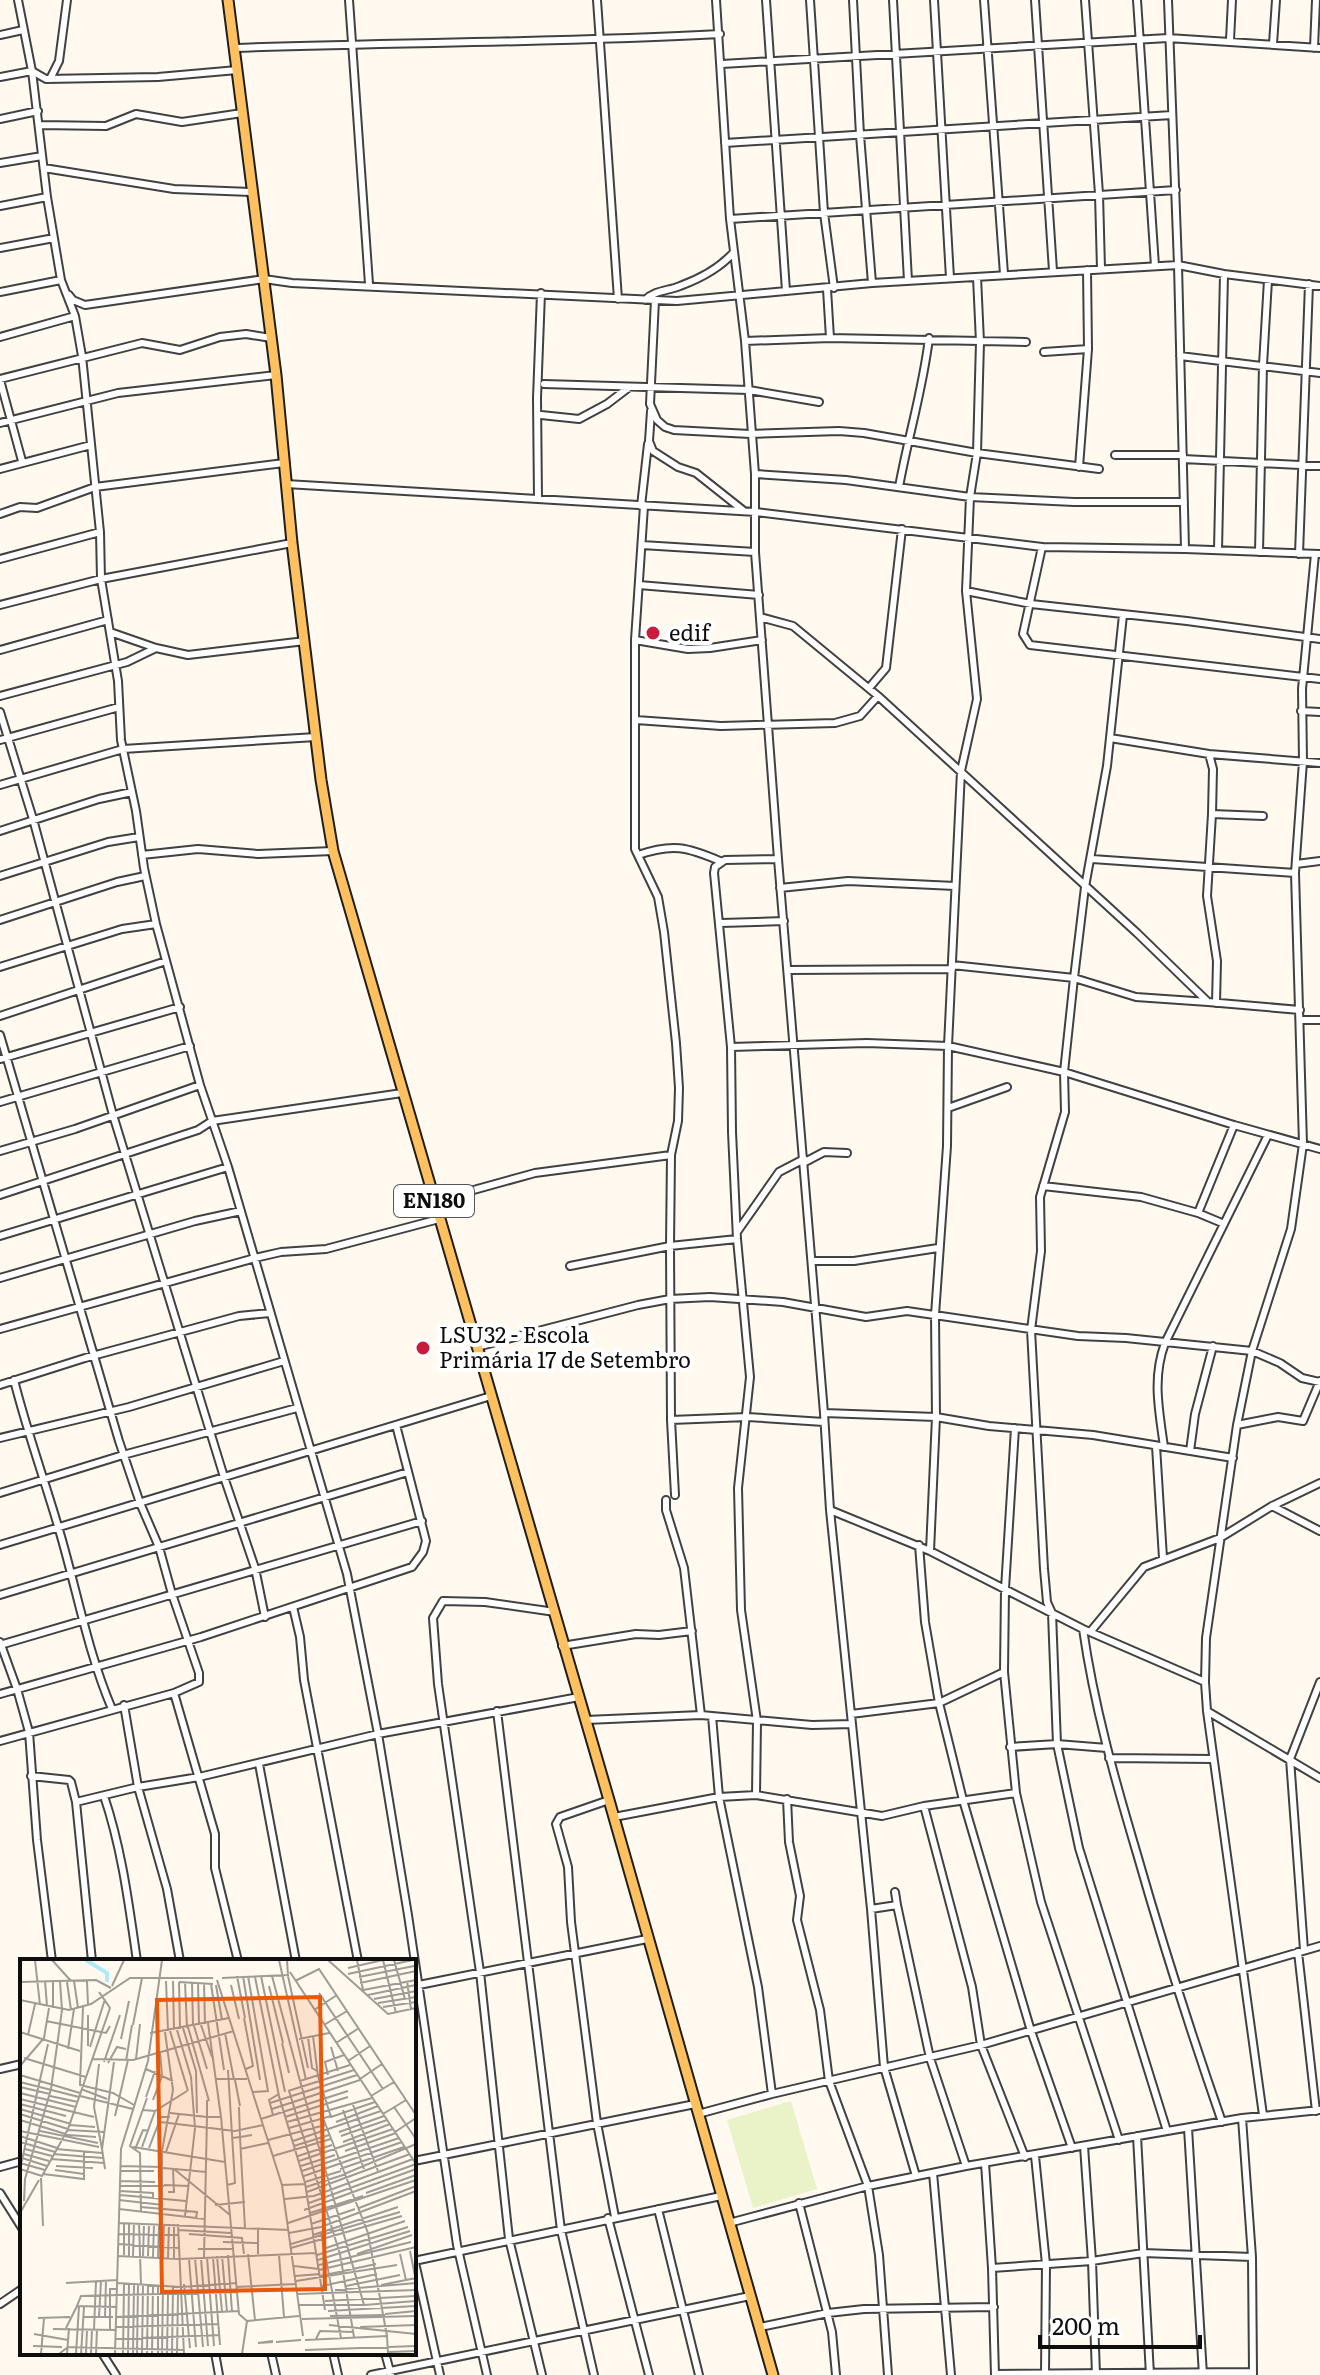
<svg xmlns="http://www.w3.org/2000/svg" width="1320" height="2375" viewBox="0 0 1320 2375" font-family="Literata,serif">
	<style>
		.pitch { fill: #eaf3c8 }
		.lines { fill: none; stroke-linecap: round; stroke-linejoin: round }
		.minor-casing { stroke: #414141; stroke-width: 10 }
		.primary-casing { stroke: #1f1f1f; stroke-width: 13 }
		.minor { stroke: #fff; stroke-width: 6 }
		.primary { stroke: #ffc05f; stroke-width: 9 }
		.poi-dot { fill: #c81c3e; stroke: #fff; stroke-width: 3 }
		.labels { text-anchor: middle; stroke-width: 8; stroke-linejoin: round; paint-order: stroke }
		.shield { fill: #fff; stroke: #565656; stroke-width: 2 }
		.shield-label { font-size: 20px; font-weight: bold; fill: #0e0e0e }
		.poi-label { font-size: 22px; fill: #0e0e0e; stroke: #fff; text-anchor: start }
		.inset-river { fill: none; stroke: #afe9fa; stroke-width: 4 }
		.inset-road { fill: none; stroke: #9f9b95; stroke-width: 2 }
		.view { fill: #e8590c; fill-opacity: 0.15; stroke: #e8590c; stroke-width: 4 }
		.inset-edge { fill: none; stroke: #0e0e0e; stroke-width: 4 }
	</style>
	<rect width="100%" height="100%" fill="#fff9ef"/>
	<path class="pitch" d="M791 2101 817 2189 753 2208 727 2120Z"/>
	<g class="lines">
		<defs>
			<path id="minor" d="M18 0 32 71 47 197 61 280 75 316 82 356 100 532 101 579 118 681 121 740 136 811 144 868 156 924 200 1085 228 1167 347 1574 378 1734 408 1915 457 2245 487 2375
				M349 0 369 284
				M597 0 618 299
				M716 0 730 219 745 341 755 474V552L778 859 824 1413 936 1417 930 1551
				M766 0 786 291
				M810 0 824 213 834 288
				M853 0 860 135 872 283
				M893 0 908 281
				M934 0 950 278
				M984 0 1004 274
				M1035 0 1053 271
				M1085 0 1099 194 1101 269
				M1137 0 1155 266
				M1168 0 1178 265 1185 549
				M0 35 23 30
				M1230 40 1232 0
				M1273 44 1276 0
				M234 48C396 42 558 43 720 34
				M1314 48 1316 0
				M722 64 1168 38 1320 48
				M0 77 32 71 46 79 158 77 237 70
				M50 79 59 61 67 0
				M0 119 38 111
				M40 125 106 126 136 114 182 122 242 113
				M725 143 1172 115
				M0 163 42 156
				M44 168 174 189 251 192
				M0 206 47 197
				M730 219 1176 190
				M0 248 54 238
				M977 277 980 342 977 453 970 497 966 591 977 699 961 771 948 1046 947 1146 935 1315 936 1417 989 1426 1093 1435 1233 1458
				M827 289 830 338
				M0 292 61 280
				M69 295 73 300 85 305 264 279 292 283 677 301 872 283 1178 265 1224 274 1320 286
				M645 300C655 290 668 291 680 286 699 279 720 268 734 252
				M655 300 650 404 657 420 665 427 674 430 750 434 839 431 864 433 977 453 1099 469
				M0 337 75 316
				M745 341 830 338 1026 342
				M1044 352 1088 349
				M1180 356 1320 373
				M0 379 142 343 180 350 220 337 246 334 271 338
				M0 380 22 461
				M544 384 749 390 819 402
				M651 411 649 441 653 451 678 467 696 473 744 511
				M541 415 579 419 607 404 628 388
				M0 423 118 393 276 375
				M1115 455H1183
				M1183 459 1320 466
				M1079 467 1088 349 1087 270
				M0 469 91 445
				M755 474 846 480 970 497 1074 502H1184
				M286 484 756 512 1042 547 1185 549 1320 554
				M899 487C908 437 923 389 929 338
				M538 499 537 398 541 293
				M641 506 648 444
				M0 514 20 507 37 508 95 487 284 463
				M642 545 755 552
				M1042 547 1023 634 1030 645 1320 679
				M1218 550 1224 274
				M1259 552 1263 365 1268 280
				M1299 554 1309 284
				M0 559 100 532
				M639 585 759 595
				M966 591 1031 604 1187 621 1320 639
				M0 605 101 579 292 543
				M1123 615 1107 766 1085 887 1074 978 1064 1072 1065 1112 1040 1197 1041 1251 1031 1330 1044 1569 1047 1602 1052 1613 1057 1744 1079 1848 1167 2131
				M760 617 793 626 878 696 1137 933 1208 1002 1300 1010
				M110 632 156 648 188 655 305 641
				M635 640 688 649 710 648 762 640
				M0 650 108 620
				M869 688 886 668 902 529
				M0 696 127 662 156 648
				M1301 711 1320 712
				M0 712 33 819 113 1115 224 1477 255 1568 265 1617
				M636 720 721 726 835 723 860 716 878 696
				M1110 738 1209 754 1320 763
				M0 740 119 707
				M1209 754 1213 769 1212 814
				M0 785 123 749 316 737
				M0 831 99 799 132 792
				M142 855 198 849 258 854 333 851
				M638 855C673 843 687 847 720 861
				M1092 859 1295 873
				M1296 864 1320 861
				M0 876 108 842 139 837
				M780 888 848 881 955 886
				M0 920 117 882 145 876
				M721 923 784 921
				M952 965 1074 978 1136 997 1208 1002
				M0 967 122 929 156 924
				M788 970 952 969
				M1216 1003 1217 961 1207 896 1212 814 1263 816
				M0 1016 166 961
				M1300 1020H1320
				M0 1035 119 1441 140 1503 159 1547 172 1594 199 1673V1682L174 1693
				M731 1047 867 1043 948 1046 1064 1072 1234 1125 1320 1149
				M0 1059 180 1007
				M0 1102 190 1046
				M948 1108 1007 1087
				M0 1151 75 1129 200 1085
				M805 1162 824 1152 847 1153
				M1043 1186 1141 1197 1198 1213
				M0 1195 198 1130 212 1121 402 1093
				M434 1201 535 1173 671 1155
				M1222 1223 1198 1213 1234 1125
				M737 1232 779 1172 804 1159
				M0 1236 228 1167
				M812 1261H854L938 1248
				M570 1266 670 1246 671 1155 678 1121 679 1088 676 1043 664 932 658 897 635 849V640L644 506
				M0 1278 195 1221 241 1211
				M0 1329 255 1258 281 1252 326 1249 439 1219
				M477 1347 638 1305 670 1299 710 1297 783 1302 866 1317 907 1311 1078 1336 1126 1338 1252 1351 1280 1363 1302 1378 1320 1382
				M14 1380C27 1432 45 1481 60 1533 77 1591 88 1653 112 1709
				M0 1385 85 1358 239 1316 270 1313
				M824 1413 830 1510 871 1909 884 2067 916 2176
				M671 1420 747 1417 824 1422
				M1237 1425 1278 1417 1303 1421 1320 1381
				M1015 1428 1005 1589 1004 1672 1016 1793 1041 1902 1119 2140
				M0 1438 129 1407 284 1361
				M1156 1446 1163 1558
				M1164 1447C1159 1410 1152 1378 1165 1343L1268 1135
				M1190 1451 1195 1414 1213 1346
				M0 1493 123 1455 297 1408
				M675 1495 671 1420 670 1246 737 1239
				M666 1500V1510L684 1568 701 1715
				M1272 1506 1320 1531
				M830 1510 930 1551 1083 1629 1205 1682
				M0 1545 491 1396
				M919 1545 925 1622 939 1703 963 1800 1031 2031 1072 2148
				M0 1595 408 1472
				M293 1607 300 1637 304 1680 358 1961
				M1083 1629C1094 1706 1115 1780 1137 1854 1163 1945 1191 2033 1222 2122
				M1091 1631 1144 1567 1220 1538 1272 1506 1320 1483
				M0 1642 17 1689 29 1732 37 1840 52 1961
				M0 1645 422 1521
				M562 1646 636 1634 659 1635 692 1631
				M0 1694 201 1637 412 1567 423 1552 426 1541 396 1425
				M124 1705 138 1787 167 1889 180 1961
				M497 1711 561 2230 594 2375
				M1207 1711 1320 1778
				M851 1714 939 1703 1004 1672
				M712 1716 719 1797 758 1987 772 2094
				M586 1720 701 1715 812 1725 852 1724
				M0 1741 174 1693 215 1834V1868L238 1961
				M1010 1747 1057 1744 1107 1748
				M1109 1758 1213 1759
				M259 1764 296 1961
				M31 1776 69 1780 71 1782 76 1802 92 1961
				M756 1795 757 1721 741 1610 738 1488 750 1377 737 1239 732 1132 731 1047 714 873 715 867 725 860 778 859
				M104 1796C122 1849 129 1906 137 1961
				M787 1799 789 1842 800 1896 797 1920 820 2010 829 2081 868 2186 879 2255 888 2375
				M609 1800 560 1817 556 1824 568 1867 571 1922 597 2123 615 2217
				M76 1802 138 1787 199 1777 378 1734 579 1697
				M924 1806 972 1987 981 2045 1025 2157
				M614 1817 719 1797 756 1795 882 1816 924 1806 1016 1793
				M895 1892 897 1905
				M871 1909 897 1905 930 2058 966 2166
				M1304 1950 1290 1759 1320 1682
				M1298 1952 1316 2111
				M414 1986 647 1939
				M0 2069 22 2064
				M698 2114 772 2094 981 2045 1320 1946
				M1263 2115 1207 1711 1205 1682 1206 1638 1237 1425 1252 1351 1291 1229 1303 1144 1295 873 1303 761 1302 689 1315 554
				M1242 2118 1252 2257 1253 2374
				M1188 2128 1203 2375
				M1137 2136 1150 2375
				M1084 2146 1092 2261 1096 2375
				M1035 2156 1046 2264 1045 2375
				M414 2161 695 2104
				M985 2163 992 2268 995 2375
				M0 2167 22 2161
				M933 2173 951 2375
				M0 2193 22 2228
				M799 2203 832 2332 836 2375
				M658 2209 699 2375
				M608 2218 649 2375
				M729 2223 868 2186 966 2166 1242 2118 1320 2110
				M414 2258 440 2375
				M414 2261 721 2196
				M992 2268 1092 2261 1143 2253 1252 2257
				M0 2304 22 2289
				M760 2327 828 2313 864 2309 994 2307
				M102 2353 116 2375
				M215 2353 219 2375
				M271 2353 276 2375
				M333 2353 338 2375
				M385 2353 391 2375
				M995 2374 1253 2372
				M371 2375 750 2296
				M542 2375 509 2239 480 1972 438 1684 433 1618 443 1601 485 1602 555 1612"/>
			<path id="primary" d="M228 0 276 375 292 543 321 780 333 851 609 1800 773 2375"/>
		</defs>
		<use href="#minor" class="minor-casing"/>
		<use href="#primary" class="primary-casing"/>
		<use href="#minor" class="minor"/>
		<use href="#primary" class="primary"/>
	</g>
	<g class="poi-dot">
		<circle cx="653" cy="633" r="8"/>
		<circle cx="423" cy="1348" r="8"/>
	</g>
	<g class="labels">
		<rect class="shield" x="394" y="1185" width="80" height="32" rx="6"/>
		<g class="shield-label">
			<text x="434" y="1208">EN180</text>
		</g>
		<g class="poi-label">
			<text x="669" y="641">edif</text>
			<text x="439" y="1343">LSU32 - Escola<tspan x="439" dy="25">Primária 17 de Setembro</tspan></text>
		</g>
	</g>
	<g transform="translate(20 1959)">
		<rect width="396" height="396" fill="#fff9ef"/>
		<path class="inset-river" d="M66 1 87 14V23"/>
		<path class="inset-road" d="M15 1 20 46M32 1 51 22M259 1 286 121M308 1 368 55 396 49M337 1 343 31 396 21M374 1 385 40M328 9 363 1 376 54M270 13 396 205M328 15 393 1M217 17 225 59M223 17 240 121M228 17 248 132 233 133M241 17 265 133M252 17 280 122 330 106M268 17 288 109M235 18 259 137 285 224 305 351M339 18 394 7M202 19 268 16 267 1M197 21 262 226 283 377M25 22 27 47M54 22 58 49M67 22 68 46M146 22 148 72M153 22 154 71M275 22 299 10 396 156M387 22 391 50M0 23 76 21 91 29M33 23V49M47 23 51 51M159 23 193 25M159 23 160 70M165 23 167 69M172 23 173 67M178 24 179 66M184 24 185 65M340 24 396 12M191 25 204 111M196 26 202 61M211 26 219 60M92 27 104 1M249 27 263 84M299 34 363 130M348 36 396 26M354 40 396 32M0 41 49 51 71 45 110 19H193M358 44 396 38M63 48 60 126 93 134 114 146M363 48 396 43M294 51 317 36M224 59 233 107 226 110M26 62 86 74 90 67M188 64 201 158M113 66 122 19M181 66 192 98M304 66 327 52M174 67 187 110M168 68 189 142M163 69 176 112 177 154M157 71 171 118 175 169 165 257M150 72 168 132M0 73 60 92M130 74 209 59M205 74 214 121M8 76 15 45M293 77 298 117 311 158 355 143M288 78 292 109 297 112M101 80 109 42M279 80 309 74M262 84 269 114M316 84 339 69M68 87V56M70 88 85 40M311 88 318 112M48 90 54 50M4 99 66 118M73 100 113 101 214 72M116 100 120 65M106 102 112 66M328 102 350 87M84 103 100 56M88 104 97 88 106 90M79 105 74 148 82 190M0 107 24 79 29 49M126 110 153 122M0 116 60 134M308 116 305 103 324 96M196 120H227M340 120 362 105M215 121 220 147M0 123 59 138M0 128 30 135M61 130 87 140M268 132 334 111M269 132 320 295 334 378M0 134 56 148M30 137 58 143M60 137 113 150M351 137 374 123M126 138 135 112M0 140 74 158M133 141 142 117 140 93M187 141V158H201L219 355 227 362M250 144 337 116M0 145 46 157M333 146 358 212M374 148 396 180M0 150 51 165M252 150 340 121M123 151 135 152 167 132M323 151 344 210M150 154 187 158 184 298M0 155 48 170M363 155 386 141M253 156 249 141 259 135M95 157 108 101M265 158 328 138M303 159 348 274 367 377M241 160 328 132M0 161 49 176 76 178M140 163 215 172 243 166M267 163 352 139M316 163 358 147M50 166 75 168M269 169 311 157M48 171 84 173M0 172 79 188M20 172 78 184M319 173 364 157M375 173 396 159M0 177 37 189M321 177 367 161M212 179 220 178 219 148M248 181 305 166M273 182 361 152M0 183 35 193M323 183 370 165M274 187 309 176M113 188 205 203M116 188 123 171 129 172M122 188 135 152M129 189 141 158H150M5 190 32 197M36 190 82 194M220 190 248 184M325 192 376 174M146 193 159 155M4 195 29 202M33 195 83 199M253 197 311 180M278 197 312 186M2 199 27 207M31 200 84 204M279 202 373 170M0 204 25 211M36 207 73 209M100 207 143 208M281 207 315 196M143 209 154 210 210 256M0 210 22 217 48 170 90 49 79 33M0 210 28 85M85 210 82 190 94 103M155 210 186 213M320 210 384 188M35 211 64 215M100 212H134M282 212 379 179M23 215 64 220V193M322 216 396 185M284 217 382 183M21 219 23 267M100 222 135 223M285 223 321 212M144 226 169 227M207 226 215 224 208 111M262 226 286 225M100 227H144M286 228 323 216M100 232 133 234V239M148 233H154L153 210M287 233 390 195M346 234 396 216M100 236 166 242M265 240 294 237 393 200M99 241 143 246M4 242 5 220 31 130 42 51 40 22M289 244 396 205M195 246 225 243M121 248 177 253 176 260M339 249 396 227M99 250 185 260M284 251 396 210M121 253 120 194 110 187 127 139M0 254 19 221M290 254 343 237M99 264 269 271M119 264 121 326M268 264 396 221M142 265V192L153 131 145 73M158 265 164 395M291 265 335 250M225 269 220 178 232 176M238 270V295M158 271 211 274M269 274 301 268 396 232M301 274 321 379M99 275 158 276M169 275 222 279 224 295M293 276 378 248M203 283 237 284M98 285 159 289M271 285 380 253M271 289 382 257M306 289 385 262M178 290H212M390 292 396 322M228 295 235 361M337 295 392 276M380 295 386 321M104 296V264M208 296 212 353M259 296 264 358M297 296 388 268M98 297 159 300 296 294M109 297V264M113 297 114 264M123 297 124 264M128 297 129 265M197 297 202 353M202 297 207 353M133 298 134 265M138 298 139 265M143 298 144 265M187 298 194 387M193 298 200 386M148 299 149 265M154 299V265M175 299 183 388M181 299 188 387M169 300 176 388M298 301 390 272M299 306 391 283M274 307 299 310M299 311 396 288M275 317 300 315M300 317 356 305M276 322 377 306M46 324 97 321M97 324 161 328 216 324M164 325 170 389M361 326 396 319M302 327 357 315M326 327 380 316M216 328 275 325M315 331 396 324M277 335 396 331M305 342 396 337M279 346H344L280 122M344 346 396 342M57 347 61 337 217 333M308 352 396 347M365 355 396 352M310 357 365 356M63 358H93M79 358 81 322M85 358 86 322M96 358 219 352M18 359 50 358M282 360 396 357M309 366 396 375M96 368 198 365M340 368 396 366M46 369 57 347 97 348M33 370 96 371M74 370 76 323M90 371V330H97M14 375 48 381M96 380 199 376M296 380 300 372 334 373M285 381 367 377 368 395M253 383 238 384 253 382M256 383 281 381M13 387 42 388M285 391 396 387M368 393 396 392M157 394 158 336M21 395 24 359M39 395 48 388 164 391M47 395 49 369M56 395 59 347M61 395 64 348M66 395 67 370M71 395 72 370M76 395 77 370M95 395 101 190 128 102 142 1M103 395 104 325M108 395 109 325M113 395 114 325M117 395 118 326M122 395 123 326M127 395 128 326M132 395 133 326M138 395V327M142 395 143 327M147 395 148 336M152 395 153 328M222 395 227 362 279 357"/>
		<path class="view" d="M300 38 305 330 142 333 137 41Z"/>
		<rect width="396" height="396" class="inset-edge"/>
	</g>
	<path d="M1040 2335v12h160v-12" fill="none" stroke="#0e0e0e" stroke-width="4"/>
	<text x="1052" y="2335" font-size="24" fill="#0e0e0e" stroke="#ffffff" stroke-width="6" paint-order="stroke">200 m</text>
</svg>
